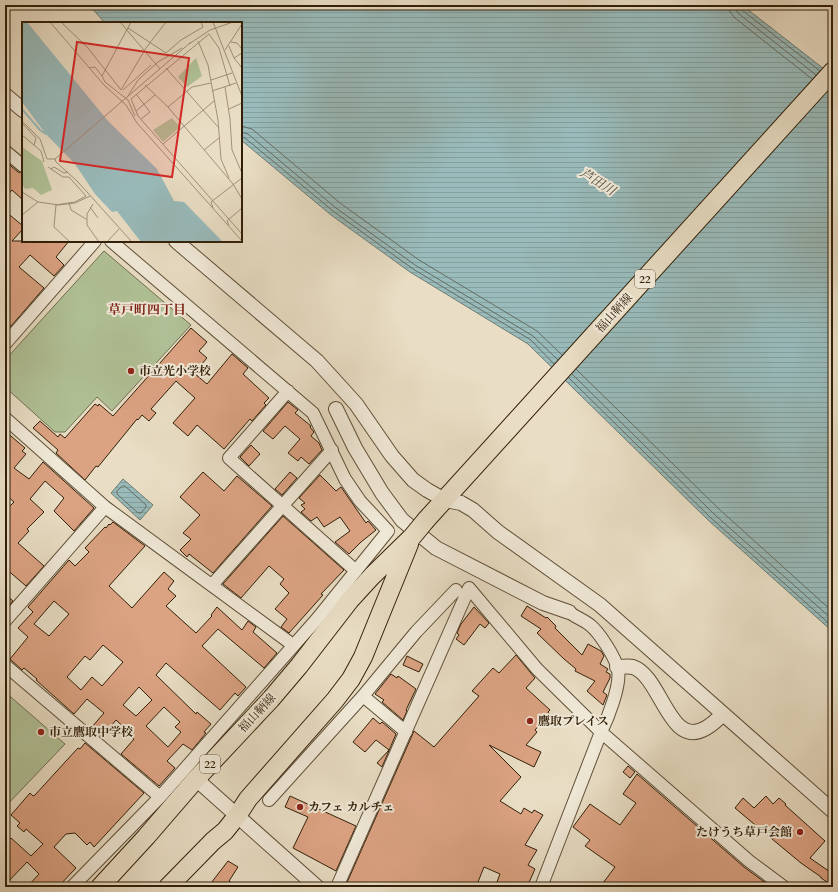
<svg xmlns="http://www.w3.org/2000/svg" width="838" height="892" viewBox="0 0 838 892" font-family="Cardo,'Noto Serif JP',serif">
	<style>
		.garden { fill: #b1c298; stroke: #717050 }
		.water { fill: url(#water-rules); stroke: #6f7d73 }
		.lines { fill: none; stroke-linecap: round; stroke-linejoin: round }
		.shore { stroke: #656d62; stroke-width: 1 }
		.building { fill: #dca383; stroke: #311f08; fill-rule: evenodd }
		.minor-casing { stroke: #5f4f37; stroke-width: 14 }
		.tertiary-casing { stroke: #5f4f37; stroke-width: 16 }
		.primary-casing { stroke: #311f08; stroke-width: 20 }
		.minor { stroke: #f1ead9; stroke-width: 12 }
		.tertiary { stroke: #f1ead9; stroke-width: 14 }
		.primary { stroke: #e9dec5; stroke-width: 18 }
		.primary-bridge-casing { stroke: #311f08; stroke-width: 20; stroke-linecap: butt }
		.primary-bridge { stroke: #e9dec5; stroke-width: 18 }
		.poi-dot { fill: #8f2418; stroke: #f1ead9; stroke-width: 1.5 }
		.labels { text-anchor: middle; stroke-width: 4; stroke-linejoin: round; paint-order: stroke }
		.shield { fill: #f1ead9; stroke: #6b5c47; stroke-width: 1 }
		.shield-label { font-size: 11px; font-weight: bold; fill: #311f08 }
		.street-label { font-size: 12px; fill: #311f08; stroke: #f1ead9 }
		.poi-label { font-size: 12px; font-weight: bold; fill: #311f08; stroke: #f1ead9; text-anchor: start }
		.water-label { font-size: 13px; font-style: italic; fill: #504e3e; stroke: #f1ead9 }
		.neighbourhood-label { font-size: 13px; font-weight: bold; fill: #7a1f14; stroke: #f1ead9 }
		.inset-river { fill: none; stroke: #9bb; stroke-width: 2 }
		.inset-road { fill: none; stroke: #9f9279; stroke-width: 1 }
		.view { fill: #d62828; fill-opacity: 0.15; stroke: #d62828; stroke-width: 2 }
		.inset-edge { fill: none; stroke: #311f08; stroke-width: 2 }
	</style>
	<defs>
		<pattern id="water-rules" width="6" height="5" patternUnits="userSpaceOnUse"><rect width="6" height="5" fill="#9bb"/><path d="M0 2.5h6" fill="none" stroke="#84a09f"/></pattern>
	</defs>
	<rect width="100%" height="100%" fill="#e9dec5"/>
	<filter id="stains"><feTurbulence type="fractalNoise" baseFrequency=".005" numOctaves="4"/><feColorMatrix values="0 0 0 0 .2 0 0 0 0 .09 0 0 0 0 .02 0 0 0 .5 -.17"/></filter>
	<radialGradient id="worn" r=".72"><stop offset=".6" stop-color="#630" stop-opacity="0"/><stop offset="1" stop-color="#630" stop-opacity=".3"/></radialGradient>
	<path class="garden" d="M104 251 191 325 112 411 97 397 65 432H55L5 387V360Z
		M5 692 65 744 5 807Z"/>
	<path class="water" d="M89 5H742L833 76V632L708 520 528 344 410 272 331 215 241 140V23H105Z
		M123 479 153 505 140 520 111 493Z"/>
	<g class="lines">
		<path class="shore" d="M729 5 730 12 735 18 812 79
			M735 5 736 10 739 14 816 75
			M740 5 742 10 820 71
			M241 126 252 129 340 203 419 260 537 331 562 355
			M241 132 248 134 336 208 415 265 533 336 558 360
			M241 137 245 138 333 211 413 269 531 340 554 364
			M576 369 719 509 833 612
			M572 374 714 514 833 620
			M569 378 711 518 833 627
			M123 486H125L146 505V507L141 513H138L117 494V491Z"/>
	</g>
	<path class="building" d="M5 161 18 172 23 173V200L12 190 5 198Z
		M5 211 23 226V229L12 241H69L56 257 64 265 54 276 30 255 19 267 44 288 5 333Z
		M191 328 207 342 199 351 207 358 194 373 207 384 232 354 248 368 243 374 269 398 264 403 266 405 252 421 250 419 224 449 197 425 188 436 173 423 195 398 176 381 151 409 156 413 149 421 142 415 138 420 137 419 98 467 96 466 85 480 56 453 58 450 33 428 40 421 58 437 60 434 65 438 95 404 98 406 99 404 113 416Z
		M288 402 298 410 295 413 311 426 310 427 314 432 311 436 319 443 322 450 309 464 301 457 298 461 288 453 300 439 285 426 273 439 263 431Z
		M5 431 25 448 22 451 26 454 14 468 29 479 43 462 94 508 74 531 54 511 64 498 45 481 30 499 44 512 27 529 29 531 18 543 44 566 26 586 5 568V511L14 502 5 494Z
		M251 445 260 454 249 466 240 457Z
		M203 472 224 491 237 476 272 506 213 573 189 554 187 557 180 550 191 539 183 533 200 515 180 497Z
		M290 472 297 478 282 495 275 489Z
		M320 475 336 491 341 487 366 523 368 521 376 530 361 542 349 554 335 542 350 531 340 517 324 527 317 517 311 521 301 512 305 509 301 505 305 503 299 498Z
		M283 516 344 570 321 594 323 595 289 633 281 627 287 619 275 609 289 593 280 584 284 579 269 566 241 598 223 584Z
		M113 522 145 546 109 586 132 608 164 572 174 581 168 589 176 596 166 606 196 633 212 616 211 615 217 607 242 630 248 621 256 627 253 632 277 653 264 668 218 629 202 646 246 687 238 696 235 693 220 710 166 663 156 675 196 714 197 712 211 724 204 732 206 733 192 750 183 744 167 761 175 768 159 786 121 754 134 739 127 734 129 732 116 720 102 737 91 728 104 713 87 699 74 714 36 680 37 679 24 668 22 670 10 659 28 637 18 628 33 612 28 607 69 560 75 566 89 552 85 548 105 527 106 528 109 524 110 525ZM54 601 69 614 49 636 34 624ZM103 645 123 662 102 686 92 677 81 690 67 677 85 656 90 660ZM139 687 152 700 136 716 123 705ZM164 707 180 722 175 727 181 732 168 747 146 726Z
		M5 594 13 601 5 610Z
		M527 606 546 618 547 617 556 626 555 628 582 655 588 644 601 651 604 656 600 664 608 669 606 672 610 674V678L603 692 607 695 603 705 587 691 595 681 575 671 576 669 564 659 537 633 541 629 521 616Z
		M474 607 489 623 485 628 480 624 464 645 456 639 459 635 457 633 461 624Z
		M516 655 535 678 526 688 550 710 548 712 549 714 535 730 537 732 526 745 541 752 534 767 489 745 521 777 500 801 521 814 524 808 532 813 534 810 543 815 525 845 537 850 528 865 535 869 527 887H495L500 874 484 867 476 887H345L414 731 434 747 479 696 472 691 493 668 499 673Z
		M407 656 423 664 419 672 403 665Z
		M391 674 397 678 398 676 416 689 406 710 407 711 403 720 382 702 384 700 375 694Z
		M373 718 380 724 382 722 396 734 382 767 377 763 389 750 376 740 365 752 353 742Z
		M85 743 144 793 94 847 90 842 87 845 75 833 66 834 54 847 76 868 58 887H27L39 874 27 862 5 885V844L11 838 31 856 43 844 26 829 24 832 17 826 20 823 11 815 30 793 33 796 35 795 66 761 78 748 80 749Z
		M628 766 635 772 630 778 623 772Z
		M637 774 744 867 771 887H600L615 867 585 846 590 840 573 827 590 804 620 825 636 803 623 794Z
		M290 796 356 826 336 871 293 848 308 817 285 807Z
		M766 796 773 804 779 798 786 804 785 805 825 841 810 858 833 874V886L821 878V877L801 863 754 824 735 808 743 798 754 808Z
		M228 861 238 867 229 881 238 887H208Z"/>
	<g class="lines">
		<defs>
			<path id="minor" d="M5 151 23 166
				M5 344 95 241
				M288 391 229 458 356 571
				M5 418 105 507 293 645
				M212 585 332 450
				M5 621 105 507
				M5 665 160 797
				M363 696 406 732
				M269 800 363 696 416 632 456 590
				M72 887 160 797 317 619 388 531 360 501 345 479 313 413 111 241
				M337 887 469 588 537 669 601 732 749 861 784 887
				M541 887 601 732C608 718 621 685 618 670 616 658 599 632 590 625 584 620 575 617 569 612"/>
			<path id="tertiary" d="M5 95 23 110
				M176 241 317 361 356 404 392 456 413 480 427 490 445 500 461 503 473 510 498 532 600 605 833 811
				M336 409 355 448 382 493 402 520 436 548 543 603 569 612
				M617 667C623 667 627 666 633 667 662 677 669 750 706 728 713 724 718 719 723 714
				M196 779 317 887"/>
			<path id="primary" d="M426 520 833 71
				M100 887 146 837 196 779 271 699 299 666 350 600 372 576 412 537
				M168 887 213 841 225 831 237 816 248 799 335 700 351 679 363 657 409 544"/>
		</defs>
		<use href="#minor" class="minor-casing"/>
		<use href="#tertiary" class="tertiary-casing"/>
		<use href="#primary" class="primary-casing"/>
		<use href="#minor" class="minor"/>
		<use href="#tertiary" class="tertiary"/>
		<use href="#primary" class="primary"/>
		<defs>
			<path id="primary-bridge" d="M412 537 426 520"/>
		</defs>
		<use href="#primary-bridge" class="primary-bridge-casing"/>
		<use href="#primary-bridge" class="primary-bridge"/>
	</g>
	<g class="poi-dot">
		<circle cx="131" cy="371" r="4"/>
		<circle cx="530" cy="721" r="4"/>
		<circle cx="41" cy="732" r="4"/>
		<circle cx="300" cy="807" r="4"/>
		<circle cx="800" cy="832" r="4"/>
	</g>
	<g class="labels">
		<g class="shield">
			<rect x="635" y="270" width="20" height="18" rx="3"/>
			<rect x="200" y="755" width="20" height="18" rx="3"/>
		</g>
		<g class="shield-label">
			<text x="645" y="283">22</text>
			<text x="210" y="768">22</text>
		</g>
		<g class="street-label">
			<text transform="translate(614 313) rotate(-48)" y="4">福山鞆線</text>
			<text transform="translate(257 713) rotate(-47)" y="4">福山鞆線</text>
		</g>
		<g class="poi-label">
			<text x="139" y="375">市立光小学校</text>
			<text x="538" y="725">鷹取プレイス</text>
			<text x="49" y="736">市立鷹取中学校</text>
			<text x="308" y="811">カフェ カルチェ</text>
			<text x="792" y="836" text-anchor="end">たけうち草戸会館</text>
		</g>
		<g class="water-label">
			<text transform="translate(598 181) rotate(32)" y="5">芦田川</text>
		</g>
		<g class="neighbourhood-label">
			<text x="147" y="314">草戸町四丁目</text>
		</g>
	</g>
	<g transform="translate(22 22)">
		<rect width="220" height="220" fill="#e9dec5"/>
		<path d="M0 125 20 139 30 168 19 173 11 166 3 167 0 161Z" fill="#b1c298"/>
		<path d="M174 36 180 54 165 65 156 55ZM150 96 158 105 141 120 131 108Z" fill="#b1c298"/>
		<path d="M0 0H5L86 99 135 147 152 179 162 180 201 220H119L95 189 90 190 73 172 53 142 23 111 0 80Z" fill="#9bb"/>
		<path class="inset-river" d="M0 87 18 108 24 112 26 110"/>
		<path class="inset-road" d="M28 0 82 63 104 83 115 101 220 219M39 0 66 26 99 68 124 26 144 0M98 0 138 47M109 0 80 54 83 60 106 78 113 94M191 0 220 74M106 6 144 31M176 19 186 43 196 98 199 137 207 156M209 20 215 21 220 27M167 22 188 8 211 0M207 24 212 36 220 31M203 28 220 2M144 31 159 18 181 5 179 0M212 36 220 46M67 46 73 45 80 54M144 46 196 105M189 58 210 51M123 63 146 85 211 162 220 177M208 64 197 26 187 12 109 77 116 94 220 212M203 65 208 97 210 128 220 151M101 68 129 43M190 69 214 61M114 72 128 90 119 97M106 74 116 58 136 40 160 26M146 85 170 65 189 61M207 87 220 81M114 89 133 73M0 99 18 117 25 137H33M0 101 14 116 12 123M0 113 19 129 22 140M141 122 192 79M182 128 197 116M26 145 41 155H47L64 174 53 180 33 183M29 147 32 145 42 151 46 150M0 170 16 180M47 181 49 188 64 197M71 182 65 192V203L77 220M34 183 32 205 48 220M68 185 76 196M191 186 189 180 220 156M0 193 16 180 37 183 53 181 68 174M207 203 205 199 220 186M85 220 97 207M110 220 56 160 34 140 33 137 169 20"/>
		<path class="view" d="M55 20 167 36 150 155 38 139Z"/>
		<rect width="220" height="220" class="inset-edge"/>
	</g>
	<rect width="838" height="892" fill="none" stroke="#e9dec5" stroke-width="20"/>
	<rect x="6" y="6" width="826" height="880" fill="none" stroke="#311f08" stroke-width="2"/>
	<rect x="10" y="10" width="818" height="872" fill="none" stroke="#311f08"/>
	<rect width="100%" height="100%" filter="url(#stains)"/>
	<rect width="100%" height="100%" fill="url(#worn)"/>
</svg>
